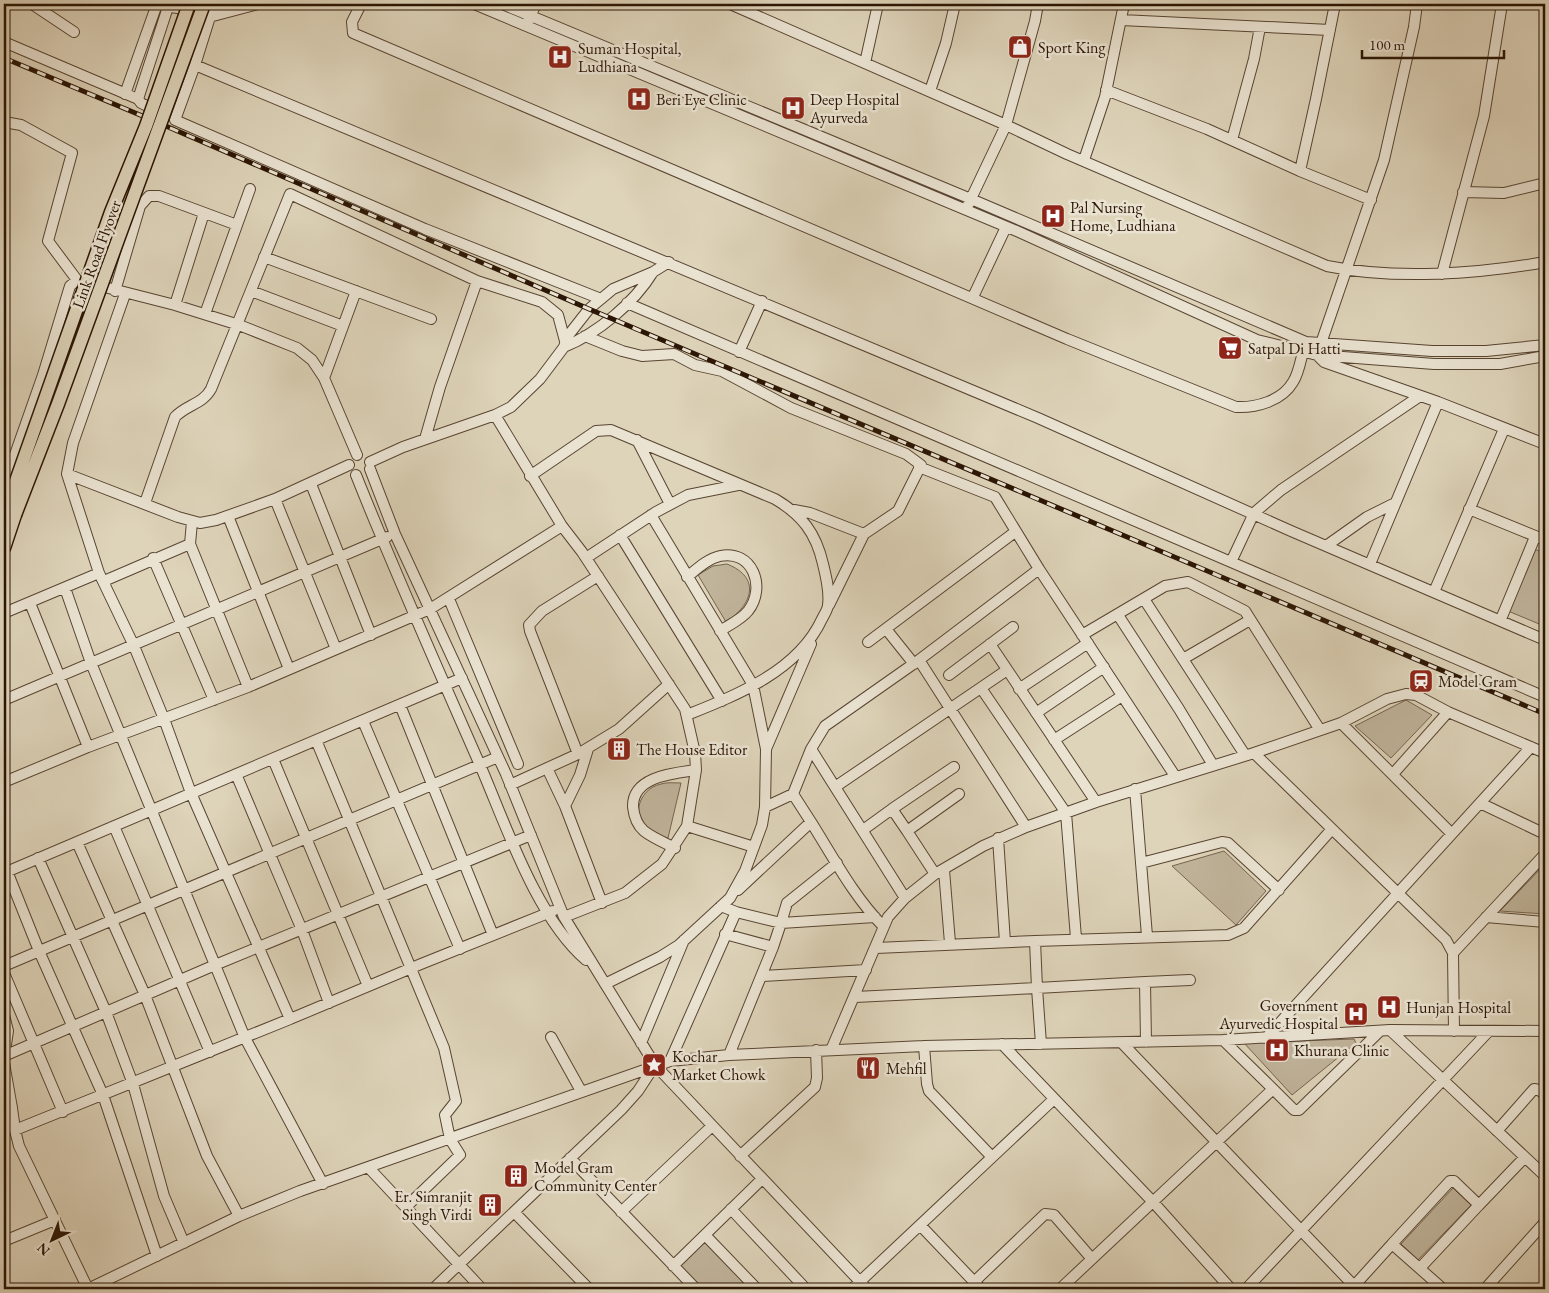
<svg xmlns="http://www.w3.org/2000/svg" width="1549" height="1293" viewBox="0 0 1549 1293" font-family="'EB Garamond',serif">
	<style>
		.green { fill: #c0b49b; stroke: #766450 }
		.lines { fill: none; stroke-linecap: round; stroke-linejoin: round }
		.minor-casing { stroke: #584532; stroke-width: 12 }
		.major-casing { stroke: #2b1504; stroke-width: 15 }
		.minor { stroke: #eae3d2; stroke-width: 10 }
		.major { stroke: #ded4ba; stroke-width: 12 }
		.rail-casing { stroke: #2b1504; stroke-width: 5 }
		.rail { stroke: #eae3d2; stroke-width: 3; stroke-dasharray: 9; stroke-linecap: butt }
		.major-bridge-casing { stroke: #2b1504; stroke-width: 15; stroke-linecap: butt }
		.major-bridge { stroke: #ded4ba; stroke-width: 12 }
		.labels { text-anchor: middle; stroke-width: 5; stroke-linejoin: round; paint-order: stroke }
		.poi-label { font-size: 16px; fill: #2b1504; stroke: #eae3d2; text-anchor: start }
		.street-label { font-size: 16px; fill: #2b1504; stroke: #eae3d2 }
	</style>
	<rect width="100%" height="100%" fill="#ded4ba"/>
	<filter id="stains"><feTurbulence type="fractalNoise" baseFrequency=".004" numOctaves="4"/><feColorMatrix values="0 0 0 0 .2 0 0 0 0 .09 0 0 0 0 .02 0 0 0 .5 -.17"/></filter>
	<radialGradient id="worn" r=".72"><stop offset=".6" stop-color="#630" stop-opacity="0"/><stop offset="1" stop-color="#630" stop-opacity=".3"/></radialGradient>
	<path class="green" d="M1534 549 1545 553 1544 626 1508 611Z
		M727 564C762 578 752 605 726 622L698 575 713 566Z
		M1406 700 1432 715 1391 758 1355 726Z
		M681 783 668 838C664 837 657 837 653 834 629 822 637 789 661 784 667 782 675 783 681 783Z
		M1224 851 1266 891 1236 925 1172 866Z
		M1545 864V914L1500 911Z
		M1354 1039 1356 1043 1292 1095 1244 1043Z
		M1453 1188 1471 1205 1418 1260 1401 1244Z
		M704 1241 753 1289H699L677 1266Z"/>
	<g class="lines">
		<defs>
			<path id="minor" d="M32 4 74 32
				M214 4 195 65 1038 418 1291 531 1545 640
				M361 4 352 22 353 33 1067 339 1236 407C1256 408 1282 401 1293 382 1299 373 1301 358 1304 348
				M474 4 1019 232 1257 340 1317 355 1434 364H1500L1545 356
				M502 4 971 199 1306 342 1432 351H1486L1545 345
				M730 4 1006 125 1067 154 1327 266C1395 280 1478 274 1545 262
				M1335 4 1316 99 1300 171 1371 200
				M1417 4 1414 27 1384 160 1317 355 1324 362 1438 402 1545 444
				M163 6 200 11 225 4
				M206 15 209 17 258 4
				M1121 20 1330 30
				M528 21 536 4
				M4 42 138 99 141 103 157 111
				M865 63 878 4
				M195 65 175 120 425 229 601 299
				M1106 90 1207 129 1300 171
				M930 91 946 43 955 4
				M125 94 157 4
				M138 99 169 4
				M4 122 21 125 72 153 48 241 77 280
				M1232 140 1254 59 1260 27
				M1084 160 1105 97 1124 4
				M1463 192 1504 193 1545 183
				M968 205 1006 125 1035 21 1038 4
				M264 257 431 319
				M1442 274 1484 116 1502 4
				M115 291 140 206 149 196H159L237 225 250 189
				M251 291 343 326
				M973 297 1006 227
				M627 303 1231 562 1254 513 1281 490 1420 396
				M175 305 204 213
				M205 314 237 225
				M585 336 622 351 642 356 674 354 695 365 722 371 791 408 906 454 921 465 898 511 864 534 829 605
				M564 347C598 333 634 303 653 272
				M739 352 762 301
				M324 378 356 291
				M495 415 562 526 582 552 685 709 695 753 696 770 687 826 662 864 625 893 564 917
				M425 439 440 387 477 281
				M637 440 670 504
				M370 462 403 447 495 415 511 407 540 379 564 347 567 337 589 309 613 289 653 272 669 262
				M919 467 995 497 1039 569 919 660
				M370 469 395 534 506 774 564 917 655 1065 867 1289
				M67 474 178 517 200 523 216 520 275 499 349 465
				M356 475C395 573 438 669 480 765 506 825 536 917 586 960
				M530 476 596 431 611 430 775 499C802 515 816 533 823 564 826 576 830 592 828 605 828 609 824 615 822 619 798 671 737 695 687 715
				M311 484 371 635
				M4 486 43 375 70 286 77 280 175 305 239 325 297 348 312 360 324 378 357 455
				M275 499 336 649
				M145 503 175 417C186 405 203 404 211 389L290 194 477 281 542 302 558 315 565 341
				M1469 509 1545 540
				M794 510 810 513 864 534
				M228 516 289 669
				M620 535 722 701
				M190 544 192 522
				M1326 546 1367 517 1393 504
				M153 558 214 700
				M586 558 656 512 688 495 738 485
				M1231 562 1545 697
				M1370 564 1438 402
				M1039 569 1175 776
				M687 577C697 569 707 559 720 556 752 549 767 587 748 611 742 619 729 625 720 631
				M104 581 190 544 248 687
				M65 588 91 663 245 1038 323 1184
				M1434 592 1504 429
				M449 599 518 764
				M1144 599 1245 755
				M30 603 88 747
				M4 613 99 573 67 474 73 443 125 294
				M1118 615 1179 709 1213 765
				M1501 619 1535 537
				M886 629 914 664
				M1082 635 1165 586 1188 582 1245 611 1320 730
				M868 642 1015 532
				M990 644 1096 802
				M1183 659 1250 620
				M949 675 1013 627
				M981 688 1066 813 1076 938
				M1019 689 1088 643
				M4 700 387 537
				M400 705 493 935
				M1036 713 1104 667
				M363 721 460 949
				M1341 723 1451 833
				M316 740 444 1048 456 1101 445 1115 450 1139 460 1155 406 1207
				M1054 740 1122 696
				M766 749 811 644
				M1254 753 1341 723 1387 699 1406 694 1416 695 1448 712 1545 753
				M578 754 530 631 529 625 542 611 598 576
				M273 759 368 986
				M547 768 565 806 602 903
				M236 774 302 930 329 1003
				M1393 774 1448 712
				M4 782 88 747 248 687 430 609 562 526
				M510 785 578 754 619 729 669 684
				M835 787 1007 670
				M1135 789 1147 936
				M793 794 811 749
				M1480 803 1545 834
				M565 806 580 775 588 749
				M765 807 793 794 811 822
				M114 826 210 1052
				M687 826 754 847
				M863 830 892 809
				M907 831 892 809 954 767
				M998 838 1005 942
				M77 842 145 995 207 1156 239 1216
				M675 848C665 843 653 838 644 831 637 825 634 816 633 807 632 776 675 773 696 770
				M38 858 106 1012 133 1084 164 1196 184 1243
				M1141 863 1222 842 1228 843 1279 890
				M944 870 950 943
				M7 871 39 951 103 1095 157 1256
				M4 873 462 678
				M935 874 907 831 959 794
				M738 890 811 822C833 857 854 897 883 926
				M905 898 811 749 825 726 919 660 1026 827
				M736 912 781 923 787 903 837 863
				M1486 917 1545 922
				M725 934 773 947 729 1055
				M773 947 781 923 875 917
				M876 948 1035 941
				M1453 953 1545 854
				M4 966 498 757
				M4 973 63 1112
				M763 976 866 970
				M1145 982 1190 980
				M605 984 660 957 679 945 730 898 745 871 762 825 765 807 766 749 753 685 651 515
				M855 997 1037 988 1035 941 1228 935 1244 928 1332 829
				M4 1015 8 1031 4 1058
				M290 1019 421 964 553 911
				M1390 1030 1545 1176
				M551 1037 581 1091
				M1266 1038 1531 747
				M1223 1040 1273 1089
				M641 1043 684 940
				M1122 1043 1357 1289
				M1002 1044 1154 1203 1231 1289
				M1041 1044 1037 988 1145 982 1146 1042
				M924 1046 927 1084 929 1091 992 1157
				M831 1050 888 917 905 898 935 874 983 846 1026 827 1096 802 1254 753 1446 940 1453 953 1454 1031
				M4 1056 215 965 531 835
				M670 1061 736 912 721 906
				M4 1063 12 1108
				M4 1110 12 1108 15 1130 290 1019 191 793 164 719 134 646 99 573
				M15 1130 19 1146 88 1289
				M1497 1131 1534 1089 1539 1090 1545 1095
				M740 1156 815 1087 817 1078 816 1050
				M570 1158 696 1289
				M369 1168 482 1289
				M1479 1205 1525 1157
				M731 1209 806 1289
				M514 1212 589 1289
				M621 1212 712 1126
				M921 1226 981 1289
				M705 1235 757 1289
				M4 1241 55 1220
				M1392 1244 1450 1181H1454L1479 1205 1420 1268
				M673 1266 762 1179
				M974 1282 1045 1214 1054 1215 1092 1259
				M1354 1286 1392 1244 1443 1289
				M88 1289 239 1216 300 1191 670 1061 729 1055 924 1046 1223 1040 1390 1030 1545 1031
				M433 1289 621 1110 638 1091 655 1065
				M852 1289 1054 1099
				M1060 1289 1273 1089 1294 1110H1299L1380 1031
				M1246 1289 1488 1032
				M1485 1289 1545 1222"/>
			<path id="major" d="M4 548 15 515"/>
		</defs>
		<use href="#minor" class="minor-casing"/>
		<use href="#major" class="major-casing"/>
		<use href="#minor" class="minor"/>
		<use href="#major" class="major"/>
		<defs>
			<path id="rail" d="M4 58 152 120 589 309 1545 714"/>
		</defs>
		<use href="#rail" class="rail-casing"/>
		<use href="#rail" class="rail"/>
		<defs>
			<path id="major-bridge" d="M5 512 111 212 146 126 189 4
				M15 515 58 404 204 4"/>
		</defs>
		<use href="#major-bridge" class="major-bridge-casing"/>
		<use href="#major-bridge" class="major-bridge"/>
	</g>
	<defs>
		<symbol id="shop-square" viewBox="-11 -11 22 22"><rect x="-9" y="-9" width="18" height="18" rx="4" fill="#8f2418" stroke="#eae3d2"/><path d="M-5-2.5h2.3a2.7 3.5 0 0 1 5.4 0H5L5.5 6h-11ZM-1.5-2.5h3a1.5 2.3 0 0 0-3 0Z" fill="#fff"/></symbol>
		<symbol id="hospital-square" viewBox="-11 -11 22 22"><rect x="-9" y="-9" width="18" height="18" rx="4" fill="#8f2418" stroke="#eae3d2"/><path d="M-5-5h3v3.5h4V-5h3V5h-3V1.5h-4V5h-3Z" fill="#fff"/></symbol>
		<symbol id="supermarket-square" viewBox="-11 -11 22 22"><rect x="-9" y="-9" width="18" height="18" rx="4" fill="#8f2418" stroke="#eae3d2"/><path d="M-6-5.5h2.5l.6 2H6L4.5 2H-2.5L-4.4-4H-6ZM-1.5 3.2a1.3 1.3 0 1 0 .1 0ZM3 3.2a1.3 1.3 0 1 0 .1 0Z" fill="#fff"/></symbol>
		<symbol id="station-square" viewBox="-11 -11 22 22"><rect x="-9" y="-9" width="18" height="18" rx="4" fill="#8f2418" stroke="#eae3d2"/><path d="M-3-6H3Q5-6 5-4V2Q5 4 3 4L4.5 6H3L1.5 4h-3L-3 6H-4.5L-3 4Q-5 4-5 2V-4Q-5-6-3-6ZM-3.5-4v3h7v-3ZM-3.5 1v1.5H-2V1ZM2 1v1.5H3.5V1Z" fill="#fff"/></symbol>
		<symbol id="building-square" viewBox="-11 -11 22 22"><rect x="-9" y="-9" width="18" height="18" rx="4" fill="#8f2418" stroke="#eae3d2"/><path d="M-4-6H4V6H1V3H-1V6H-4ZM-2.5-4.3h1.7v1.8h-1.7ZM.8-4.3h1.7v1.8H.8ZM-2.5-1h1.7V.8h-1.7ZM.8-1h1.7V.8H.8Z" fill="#fff"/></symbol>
		<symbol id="sight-square" viewBox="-11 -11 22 22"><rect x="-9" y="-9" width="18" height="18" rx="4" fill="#8f2418" stroke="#eae3d2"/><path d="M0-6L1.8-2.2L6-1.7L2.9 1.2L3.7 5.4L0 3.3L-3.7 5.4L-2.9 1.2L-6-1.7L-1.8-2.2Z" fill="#fff"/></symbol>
		<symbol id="restaurant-square" viewBox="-11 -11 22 22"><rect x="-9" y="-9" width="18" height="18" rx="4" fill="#8f2418" stroke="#eae3d2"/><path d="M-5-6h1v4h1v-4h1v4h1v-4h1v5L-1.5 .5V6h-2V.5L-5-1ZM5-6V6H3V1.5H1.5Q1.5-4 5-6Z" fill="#fff"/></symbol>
	</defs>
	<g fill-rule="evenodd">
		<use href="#shop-square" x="1006" y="33" width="28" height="28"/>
		<use href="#hospital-square" x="546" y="43" width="28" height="28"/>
		<use href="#hospital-square" x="625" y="85" width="28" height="28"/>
		<use href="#hospital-square" x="779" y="94" width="28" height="28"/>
		<use href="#hospital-square" x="1039" y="202" width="28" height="28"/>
		<use href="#supermarket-square" x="1216" y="334" width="28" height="28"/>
		<use href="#station-square" x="1407" y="667" width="28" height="28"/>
		<use href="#building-square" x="605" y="735" width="28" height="28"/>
		<use href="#hospital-square" x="1375" y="993" width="28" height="28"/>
		<use href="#hospital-square" x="1342" y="1000" width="28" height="28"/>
		<use href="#hospital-square" x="1263" y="1036" width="28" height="28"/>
		<use href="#sight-square" x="640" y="1051" width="28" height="28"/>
		<use href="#restaurant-square" x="854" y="1054" width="28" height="28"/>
		<use href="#building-square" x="502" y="1162" width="28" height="28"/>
		<use href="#building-square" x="476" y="1191" width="28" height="28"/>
	</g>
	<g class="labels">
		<g class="poi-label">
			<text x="1038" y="53">Sport King</text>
			<text x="578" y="54">Suman Hospital,<tspan x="578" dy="18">Ludhiana</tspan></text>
			<text x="656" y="105">Beri Eye Clinic</text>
			<text x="810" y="105">Deep Hospital<tspan x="810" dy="18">Ayurveda</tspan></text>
			<text x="1070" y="213">Pal Nursing<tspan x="1070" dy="18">Home, Ludhiana</tspan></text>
			<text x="1248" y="354">Satpal Di Hatti</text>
			<text x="1438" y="687">Model Gram</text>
			<text x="636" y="755">The House Editor</text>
			<text x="1338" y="1011" text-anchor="end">Government<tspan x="1338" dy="18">Ayurvedic Hospital</tspan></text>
			<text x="1406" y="1013">Hunjan Hospital</text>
			<text x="1294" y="1056">Khurana Clinic</text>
			<text x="672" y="1062">Kochar<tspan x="672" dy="18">Market Chowk</tspan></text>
			<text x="886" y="1074">Mehfil</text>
			<text x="534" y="1173">Model Gram<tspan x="534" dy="18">Community Center</tspan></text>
			<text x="472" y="1202" text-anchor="end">Er. Simranjit<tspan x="472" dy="18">Singh Virdi</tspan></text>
		</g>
		<g class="street-label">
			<text transform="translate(96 254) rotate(-70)" y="6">Link Road Flyover</text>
		</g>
	</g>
	<rect width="1549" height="1293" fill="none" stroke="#ded4ba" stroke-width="20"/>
	<rect x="5" y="5" width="1539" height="1283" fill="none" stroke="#2b1504" stroke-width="2.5"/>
	<rect x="10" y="10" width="1529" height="1273" fill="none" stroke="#2b1504"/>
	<g transform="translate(52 1240) rotate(223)" stroke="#eae3d2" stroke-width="4" paint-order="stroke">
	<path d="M0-4L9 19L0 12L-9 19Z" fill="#2b1504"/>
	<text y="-8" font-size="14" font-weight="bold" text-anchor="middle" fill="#2b1504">N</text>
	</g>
	<path d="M1362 50v8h142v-8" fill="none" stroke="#2b1504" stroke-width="2.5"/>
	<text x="1369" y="50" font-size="15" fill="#2b1504" stroke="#eae3d2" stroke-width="4" paint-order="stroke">100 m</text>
	<rect width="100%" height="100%" filter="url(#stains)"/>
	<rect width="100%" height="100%" fill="url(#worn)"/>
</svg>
